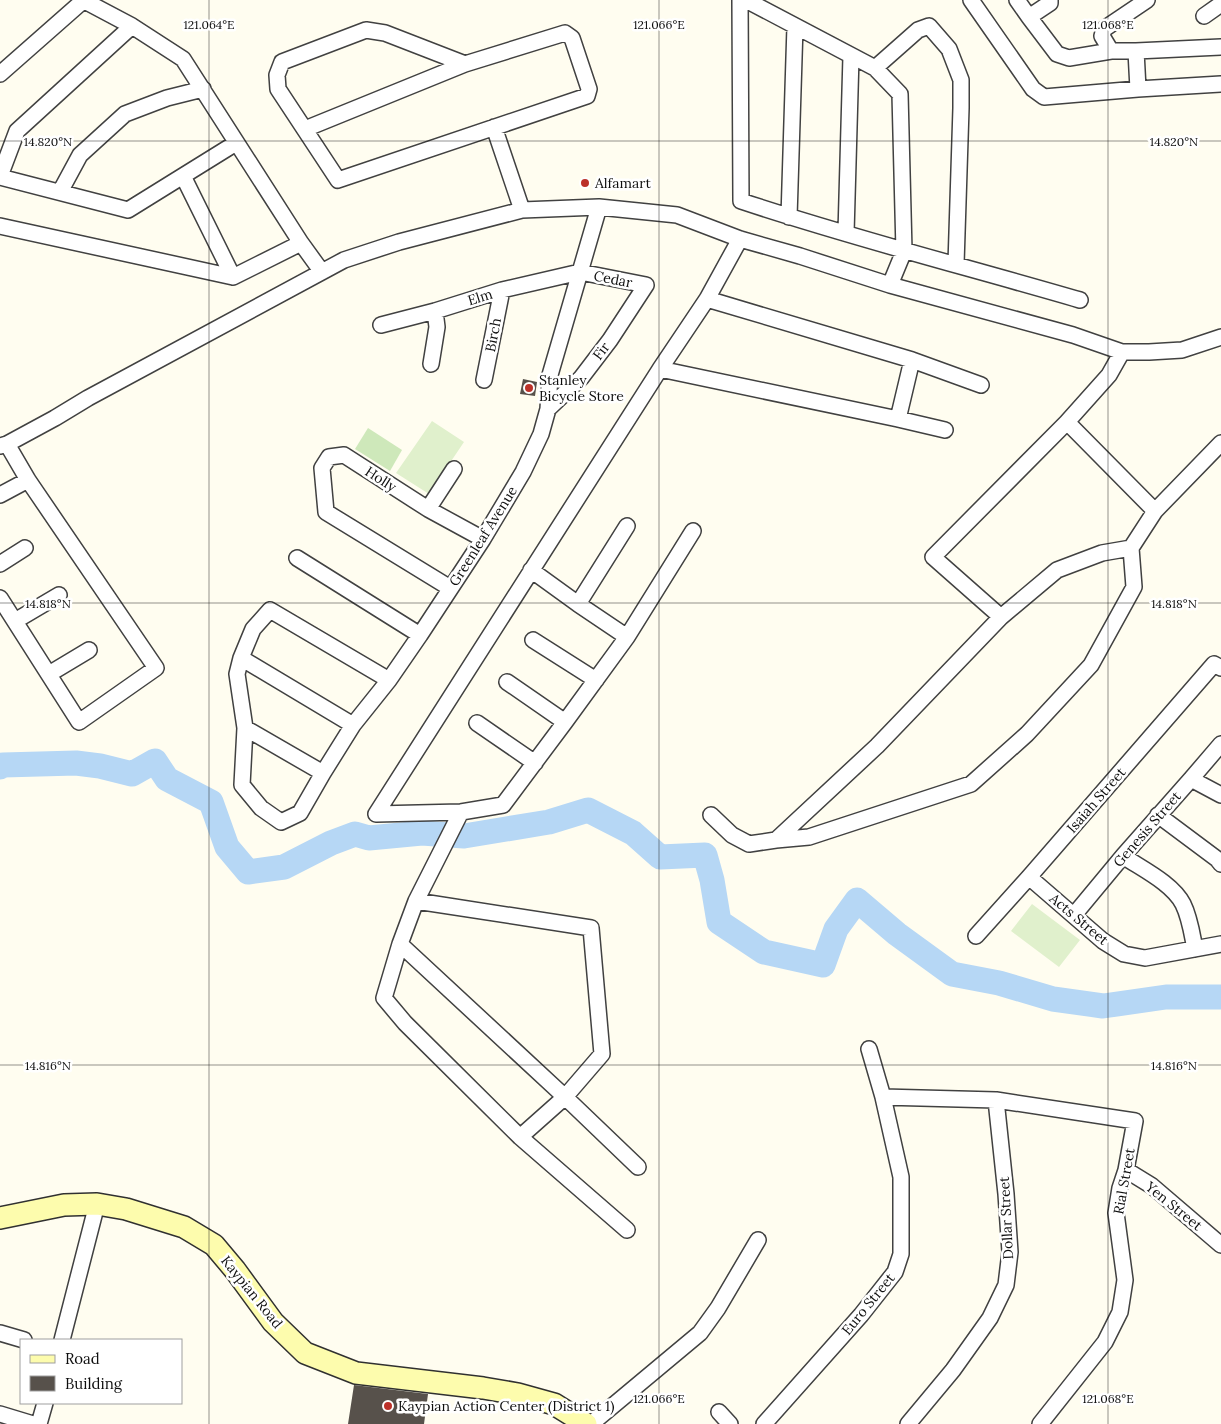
<svg xmlns="http://www.w3.org/2000/svg" width="1221" height="1424" viewBox="0 0 1221 1424" font-family="Lora,serif">
	<style>
		.green { fill: #cee8ba }
		.pitch { fill: #e0f0cc }
		.lines { fill: none; stroke-linecap: round; stroke-linejoin: round }
		.river { stroke: #b6d7f5; stroke-width: 25 }
		.building { fill: #57514b }
		.minor-casing { stroke: #414141; stroke-width: 18 }
		.secondary-casing { stroke: #303030; stroke-width: 24 }
		.minor { stroke: #fff; stroke-width: 15 }
		.secondary { stroke: #fdfcad; stroke-width: 21 }
		.ticks { fill: none; stroke: #0e0e0e; stroke-width: 1; stroke-opacity: 0.45 }
		.poi-dot { fill: #bb3129; stroke: #fff; stroke-width: 2 }
		.labels { text-anchor: middle; stroke-width: 5; stroke-linejoin: round; paint-order: stroke }
		.poi-label { font-size: 14px; fill: #0e0e0e; stroke: #fff; text-anchor: start }
		.street-label { font-size: 14px; fill: #0e0e0e; stroke: #fff }
		.ticks-label { font-size: 12px; text-anchor: middle; fill: #0e0e0e; stroke: #fff; stroke-width: 5; stroke-linejoin: round; paint-order: stroke }
	</style>
	<rect width="100%" height="100%" fill="#fffdf0"/>
	<path class="green" d="M368 428 402 450 390 471 355 449Z"/>
	<path class="pitch" d="M432 421 464 442 429 494 396 473Z
		M1032 904 1080 940 1059 967 1011 931Z"/>
	<g class="lines">
		<path class="river" d="M0 767 3 765 76 763 100 766 132 774 155 761 167 779 211 802 227 847 248 872 284 867 331 843 355 834 369 838 422 833 464 836 549 822 588 810 633 833 660 857 705 855 712 880 719 922 764 952 823 965 836 929 857 900 897 934 952 974 999 983 1053 999 1103 1006 1166 997H1221"/>
	</g>
	<path class="building" d="M523 379 537 382 535 396 520 394Z
		M354 1385 428 1394 424 1424H348Z"/>
	<g class="lines">
		<defs>
			<path id="minor" d="M740 0 741 201C852 238 967 267 1080 300
				M746 0 875 68 900 94 904 251 890 285
				M971 0 1033 89 1044 97 1138 89 1221 84
				M1017 0 1029 17 1057 54 1069 58 1111 51H1136L1221 47
				M1204 16 1221 4
				M1029 17 1050 3V0
				M1111 51 1102 36 1104 29 1147 0
				M1136 51 1138 89
				M875 68 918 30 929 26 949 49 961 80V108L956 264
				M0 74 84 0
				M494 127 522 210
				M305 129 465 64 565 33 572 38 589 89 587 96 338 180 278 89 277 75 282 62 366 30 385 33 465 64
				M0 176 17 131 132 26
				M183 176 233 277
				M0 177 128 210 236 143
				M60 192 80 155 125 114 167 98 203 89
				M789 217 795 26
				M0 226 233 277 301 243 183 59 132 26 83 0
				M846 233 851 56
				M301 243 322 272
				M707 299 912 360 981 385
				M381 325 435 311 502 290 580 272 646 285 610 340 581 378 548 409
				M1122 352 1109 375 1067 422 1155 511
				M431 364 437 327 435 311
				M660 369 898 419 945 430
				M484 380 502 290
				M898 419 912 360
				M1067 422 933 557 1001 617 1057 570 1102 553 1131 548
				M0 446 7 444 55 418 88 398 344 260 399 242 522 210 599 207 677 215 740 239 800 256 890 285 1073 335 1122 352H1149L1182 350 1221 337
				M0 495 28 480
				M428 509 454 469
				M297 558 420 635
				M0 564 25 548
				M531 570 578 604 627 637
				M450 588 326 512 322 468 329 457 344 455 428 509 483 539
				M0 598 79 722 156 668 28 480 7 444
				M578 604 627 526
				M15 621 59 595
				M533 640 596 680
				M241 658 353 725
				M49 674 89 650
				M389 680 270 610 253 629 241 658 237 674 245 728 242 785 261 808 281 822 300 813 323 773 353 725 389 680 420 635 483 539 523 472 541 434 548 409 550 375 599 207
				M507 682 565 722
				M477 723 535 763
				M245 728 323 773
				M1191 779 1221 795
				M461 812 416 901 400 944 384 998 405 1023 520 1137 627 1230
				M376 814 660 369 707 299 740 239
				M376 814 461 812 503 805 565 722 627 637 693 531
				M711 815 732 835 749 844 776 840 877 746 1001 617
				M1158 815 1217 859 1221 864
				M776 840 809 837 971 784 1027 734 1091 665 1134 587 1131 548 1155 511 1221 443
				M1123 856C1142 869 1172 883 1183 904 1190 918 1192 934 1195 949
				M1029 877 1103 941 1124 954 1145 958 1221 944
				M416 901 591 928 602 1054 565 1097 520 1137
				M1074 915 1123 856 1191 779 1221 744
				M976 936 1029 877 1214 664 1221 668
				M400 944 565 1097 638 1167
				M883 1097 996 1100 1135 1121 1126 1170 1120 1188 1116 1213 1125 1280 1120 1312 1105 1342 1040 1424
				M1126 1170 1152 1186 1221 1245
				M0 1333 24 1340
				M62 1340 97 1204
				M719 1412 730 1424
				M0 1414 33 1424
				M39 1424 45 1403
				M591 1424 700 1333 718 1308 758 1240
				M764 1424 861 1315 895 1272 901 1254V1177L883 1097 869 1049
				M908 1424 953 1370 990 1318 1006 1285 1010 1252 1006 1194 996 1100"/>
			<path id="secondary" d="M0 1218 64 1205 97 1204 126 1209 184 1227 214 1245 235 1270 273 1322 305 1353 356 1373 483 1388 518 1394 554 1404 586 1424"/>
		</defs>
		<use href="#minor" class="minor-casing"/>
		<use href="#secondary" class="secondary-casing"/>
		<use href="#minor" class="minor"/>
		<use href="#secondary" class="secondary"/>
	</g>
	<path class="ticks" d="M209 0V1424M659 0V1424M1108 0V1424M0 141H1221M0 603H1221M0 1065H1221"/>
	<g class="poi-dot">
		<circle cx="585" cy="183" r="5"/>
		<circle cx="529" cy="388" r="5"/>
		<circle cx="388" cy="1406" r="5"/>
	</g>
	<g class="labels">
		<g class="poi-label">
			<text x="595" y="188">Alfamart</text>
			<text x="539" y="385">Stanley<tspan x="539" dy="16">Bicycle Store</tspan></text>
			<text x="398" y="1411">Kaypian Action Center (District 1)</text>
		</g>
		<g class="street-label">
			<text transform="translate(613 279) rotate(11)" y="5">Cedar</text>
			<text transform="translate(480 297) rotate(-17)" y="5">Elm</text>
			<text transform="translate(493 335) rotate(-79)" y="5">Birch</text>
			<text transform="translate(601 351) rotate(-53)" y="5">Fir</text>
			<text transform="translate(381 479) rotate(33)" y="5">Holly</text>
			<text transform="translate(483 536) rotate(-58)" y="5">Greenleaf Avenue</text>
			<text transform="translate(1096 800) rotate(-49)" y="5">Isaiah Street</text>
			<text transform="translate(1147 829) rotate(-49)" y="5">Genesis Street</text>
			<text transform="translate(1079 919) rotate(40)" y="5">Acts Street</text>
			<text transform="translate(1124 1181) rotate(-80)" y="5">Rial Street</text>
			<text transform="translate(1174 1206) rotate(39)" y="5">Yen Street</text>
			<text transform="translate(1006 1218) rotate(-93)" y="5">Dollar Street</text>
			<text transform="translate(252 1292) rotate(51)" y="5">Kaypian Road</text>
			<text transform="translate(868 1304) rotate(-51)" y="5">Euro Street</text>
		</g>
	</g>
	<g class="ticks-label">
		<text x="209" y="29">121.064°E</text>
		<text x="659" y="29">121.066°E</text>
		<text x="1108" y="29">121.068°E</text>
		<text x="48" y="146">14.820°N</text>
		<text x="1174" y="146">14.820°N</text>
		<text x="48" y="608">14.818°N</text>
		<text x="1174" y="608">14.818°N</text>
		<text x="48" y="1070">14.816°N</text>
		<text x="1174" y="1070">14.816°N</text>
		<text x="659" y="1403">121.066°E</text>
		<text x="1108" y="1403">121.068°E</text>
	</g>
	<rect x="20" y="1339" width="162" height="65" fill="#ffffff" stroke="#9f9f9f"/>
	<rect x="30" y="1355" width="25" height="8" fill="#fdfcad" stroke="#9f9f9f"/>
	<text x="65" y="1364" font-size="15" fill="#0e0e0e">Road</text>
	<rect x="30" y="1376" width="25" height="15" fill="#57514b" stroke="#9f9f9f"/>
	<text x="65" y="1389" font-size="15" fill="#0e0e0e">Building</text>
</svg>
